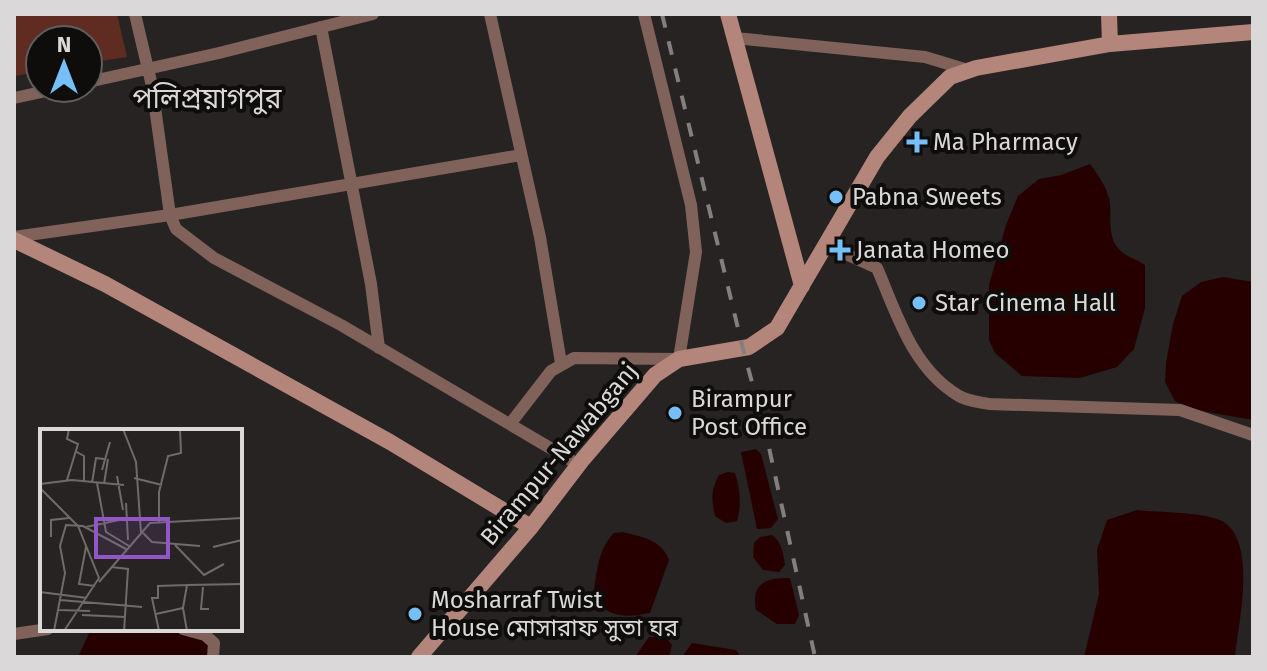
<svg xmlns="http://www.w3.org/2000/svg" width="1267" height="671" viewBox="0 0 1267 671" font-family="'Fira Sans','Noto Sans Bengali',sans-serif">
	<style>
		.green { fill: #602c22 }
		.water { fill: #260000 }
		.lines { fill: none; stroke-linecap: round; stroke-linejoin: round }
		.street { stroke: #80625b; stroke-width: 12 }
		.secondary { stroke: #b4857a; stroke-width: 16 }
		.rail { stroke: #82807f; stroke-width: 4; stroke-dasharray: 14 14; stroke-linecap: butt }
		.poi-dot { fill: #76c0f7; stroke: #0e0d0c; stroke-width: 3 }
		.labels { text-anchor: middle; stroke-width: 8; stroke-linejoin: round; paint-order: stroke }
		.poi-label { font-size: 24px; fill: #dad8d8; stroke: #0e0d0c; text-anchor: start }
		.street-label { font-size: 24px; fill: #dad8d8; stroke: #0e0d0c }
		.quarter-label { font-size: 28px; fill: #dad8d8; stroke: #0e0d0c }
		.inset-road { fill: none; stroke: #6e6b6b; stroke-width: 2 }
		.view { fill: #9357c5; fill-opacity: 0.15; stroke: #9357c5; stroke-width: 4 }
		.inset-edge { fill: none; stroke: #dad8d8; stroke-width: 4 }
	</style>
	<rect width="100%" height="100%" fill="#262322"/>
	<path class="green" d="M14 14H117L127 57 88 63V40H40V72L14 76Z"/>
	<path class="water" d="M1090 164C1098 175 1105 184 1109 198 1113 215 1105 238 1122 252 1129 258 1138 260 1145 265V308L1134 349 1117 367 1080 378 1022 376 995 353 989 340V285L1006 225 1018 196 1039 179 1061 175Z
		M1223 277 1253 282V420L1196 410 1175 401 1165 382 1166 363 1173 324 1182 296 1201 282Z
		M756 449 761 454 778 519 771 528 757 529 741 452Z
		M728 472 735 473C740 489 742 505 737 521L726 523 715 516C711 499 711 490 719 475Z
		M1137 510C1162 513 1193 511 1217 519 1260 533 1238 624 1235 657H1084L1099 594 1097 550 1107 520Z
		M623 532C643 537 662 540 669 560L650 613C626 618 608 618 593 597 597 574 597 550 614 533Z
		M772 535C782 542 783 553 785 565L779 572 763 570 753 557 754 543 760 537Z
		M790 578 799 615 795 624H777L756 610C751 583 765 578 790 578Z
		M91 629H169L209 641V657H78Z
		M649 637H666L672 645 669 657H635Z
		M692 643 736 650 741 657H682Z"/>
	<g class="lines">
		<path class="street" d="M135 14 152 86 170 215 176 229 214 258 341 325 579 465
			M490 14 540 237 561 363
			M321 27 371 284 379 348
			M735 38 925 57 968 70
			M88 82 219 53 373 14
			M14 98 60 88
			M14 237 170 215 521 155
			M826 245 877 268C897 314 912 368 959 396 967 401 980 402 989 404L1180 410 1253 435
			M510 424 551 371 574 358 679 359 696 252 691 205 644 14
			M183 629 205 635 214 643 213 657
			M14 634 48 629"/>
		<path class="secondary" d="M728 14 802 286
			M1109 14 1110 44
			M14 240 105 284 390 442 531 527
			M419 657 531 527 583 459 655 375 679 359 749 347 777 328 877 157 910 116 950 77 976 68 1110 44 1253 32"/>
		<path class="rail" d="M662 14 743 349 766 434 815 657"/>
	</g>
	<g class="poi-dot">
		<path d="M913 130h8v8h8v8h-8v8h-8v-8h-8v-8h8z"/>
		<circle cx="836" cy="197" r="8"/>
		<path d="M836 238h8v8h8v8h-8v8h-8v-8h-8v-8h8z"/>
		<circle cx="919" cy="303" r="8"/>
		<circle cx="675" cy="413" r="8"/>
		<circle cx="415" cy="614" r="8"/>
	</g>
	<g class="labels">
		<g class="poi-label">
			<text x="933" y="150">Ma Pharmacy</text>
			<text x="852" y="205">Pabna Sweets</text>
			<text x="856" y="258">Janata Homeo</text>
			<text x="935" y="311">Star Cinema Hall</text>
			<text x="691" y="407">Birampur<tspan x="691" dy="28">Post Office</tspan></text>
			<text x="431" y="608">Mosharraf Twist<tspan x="431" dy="28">House মোসারাফ সুতা ঘর</tspan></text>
		</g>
		<g class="street-label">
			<text transform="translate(559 454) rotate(-50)" y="8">Birampur-Nawabganj</text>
		</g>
		<g class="quarter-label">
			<text x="207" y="108">পলিপ্রয়াগপুর</text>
		</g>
	</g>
	<g transform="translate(40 429)">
		<rect width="202" height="202" fill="#262322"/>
		<path class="inset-road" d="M83 0 96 33 101 104M35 22 44 27V52M62 41 70 13M77 47 83 81M94 49 122 56M27 51 38 15 27 10 29 0M52 54 56 29 64 30M57 54 66 103 89 117M0 55 32 51 84 56M64 55 68 30M0 59 38 97 59 149 24 202M86 74 88 111M119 93V63L128 27 141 24 140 0M46 98 84 90M103 104 112 113 160 117M11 108V91L29 89M135 116 164 146 184 135M46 118 39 155 55 157M173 118 202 111M71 138 88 140 84 202M59 153 110 94 202 89M163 158 161 180H169M0 163 47 169M20 171 102 178M143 179 147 156 202 155M19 181 50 182M116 185 143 179 147 202M42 186 85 188M14 202 25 144 20 117 26 96 43 97 86 120M119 202 112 169H118V157L147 156"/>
		<path class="view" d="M56 90H128V128H56Z"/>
		<rect width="202" height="202" class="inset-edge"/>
	</g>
	<rect width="1267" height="671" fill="none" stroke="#dad8d8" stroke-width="32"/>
	<g transform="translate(64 64)"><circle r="38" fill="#0e0d0c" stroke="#605e5e" stroke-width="2"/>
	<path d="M0-6L14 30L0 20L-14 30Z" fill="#76c0f7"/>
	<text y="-12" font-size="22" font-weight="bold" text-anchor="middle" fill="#dad8d8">N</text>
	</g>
</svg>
